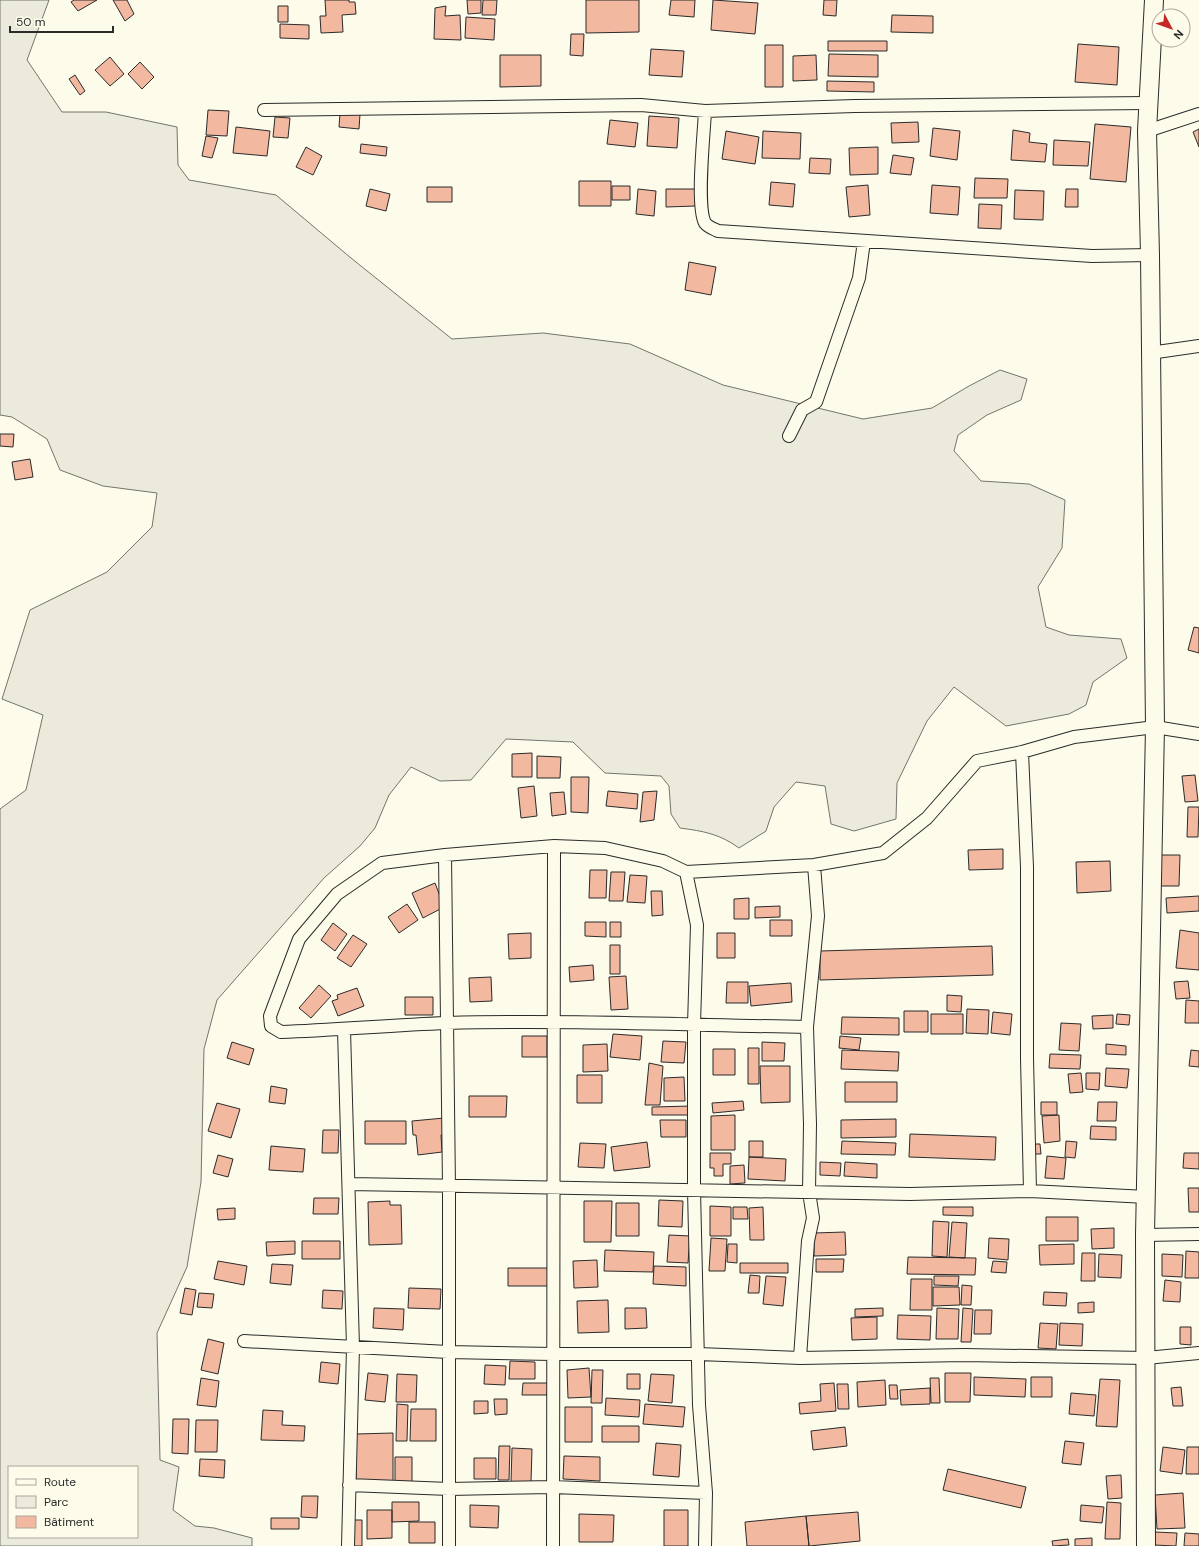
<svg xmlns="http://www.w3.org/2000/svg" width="1199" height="1546" viewBox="0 0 1199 1546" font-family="'DM Sans',sans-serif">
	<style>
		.green { fill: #ecebdb; stroke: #74746e; fill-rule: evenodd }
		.building { fill: #f2b8a0; stroke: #2b2b2b }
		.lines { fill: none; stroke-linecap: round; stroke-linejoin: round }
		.street-casing { stroke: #2b2b2b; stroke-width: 14 }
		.secondary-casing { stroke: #2b2b2b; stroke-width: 20 }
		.street { stroke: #fdfbea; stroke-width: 12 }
		.secondary { stroke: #fdfbea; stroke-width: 18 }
	</style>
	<rect width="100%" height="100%" fill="#fdfbea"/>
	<path class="green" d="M0 0H49L27 60 62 112H106L177 127 178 165 189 180 276 195 351 258 452 339 543 333 630 344 723 385 863 419 932 408 969 386 1000 370 1027 379 1021 400 987 415 958 435 954 451 981 481 1029 484 1065 500 1062 548 1038 587 1046 627 1069 635 1121 639 1127 658 1093 682 1086 705 1069 714 1006 726 954 687 927 721 897 783 896 819 854 831 831 824 825 786 796 782 774 807 766 831 739 848C720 834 703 831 680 828L671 814 669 786 661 776 605 773 573 742 506 739 471 780 440 781 411 767 389 795 375 828 360 846 324 878 217 1000 204 1049 201 1182 187 1267 157 1333 160 1460 179 1467 173 1510 195 1526 214 1528 252 1538V1546H0V809L26 790 43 715 2 699 30 610 107 572 152 527 157 493 103 486 60 470 47 439 12 417 0 415ZM9 1467H137V1537H9Z"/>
	<path class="building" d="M74 0H97L78 11 71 2Z
		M113 0H127L134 14 125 21Z
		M325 0H349V2H355L356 14 342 15 343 32 321 33 320 16H326Z
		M467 0H481V13L468 14Z
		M483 0H497L496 15H482Z
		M586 0H639V32L586 33Z
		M671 0H695L694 17 669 15Z
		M713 0 758 3 755 34 711 30Z
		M824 0H837L836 16 823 15Z
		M278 6H288V22H278Z
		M446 6 445 16 460 15 461 40 434 39 435 8Z
		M892 15 933 16V33L891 32Z
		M466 17 495 19 494 40 465 38Z
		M280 24 309 25V39L280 38Z
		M571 34H584L583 56 570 55Z
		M828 41H887V51H828Z
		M1078 44 1119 47 1117 85 1075 82Z
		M765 45H783V87H765Z
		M651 49 684 51 682 77 649 75Z
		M829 54 878 55V77L828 76Z
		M500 55H541V86L500 87Z
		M816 55 817 80 793 81V56Z
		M110 57 124 74 110 86 95 70Z
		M140 62 154 77 142 89 128 74Z
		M75 75 85 91 80 95 69 79Z
		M827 81 874 82V92L827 91Z
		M208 110 229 111 227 136 206 135Z
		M340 113 360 114 359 129 339 127Z
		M649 116 679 118 677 148 647 146Z
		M275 117 290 118 288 138 273 137Z
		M610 120 638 123 635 147 607 144Z
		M918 122 919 142 892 143 891 123Z
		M1095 124 1131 127 1126 182 1090 179Z
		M236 127 270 131 267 156 233 153Z
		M933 128 960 131 957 160 930 156Z
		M1199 129V147L1193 132Z
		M1013 130 1030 133 1029 142 1047 144 1045 162 1011 160Z
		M726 131 759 137 755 164 722 159Z
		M763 131 801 133 800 159 762 158Z
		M206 136 218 138 212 158 202 156Z
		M1054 140 1090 142 1088 166 1053 165Z
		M361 144 387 147 386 156 360 153Z
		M306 147 322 156 313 175 296 167Z
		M878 147V174L850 175 849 148Z
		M893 155 914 158 911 175 890 173Z
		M810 158 831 159 830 174 809 173Z
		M975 178 1008 179 1007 198H974Z
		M579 181H611V206H579Z
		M771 182 795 184 793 207 769 205Z
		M868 185 870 215 849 217 846 187Z
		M932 185 960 187 958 215 930 213Z
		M612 186H630V200H612Z
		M427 187H452V202H427Z
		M370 189 390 194 386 211 366 206Z
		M638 189 656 191 654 216 636 214Z
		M666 189H696V206L666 207Z
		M1066 189H1078V207H1065Z
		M1015 190 1044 191 1043 220 1014 219Z
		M979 204 1002 205 1001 229 978 228Z
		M689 262 716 267 711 295 685 290Z
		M0 434H14L13 447 0 446Z
		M30 459 33 477 15 480 12 462Z
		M1194 627 1199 628V653L1188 650Z
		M532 753V777H512V754Z
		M537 756 561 757 560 778H537Z
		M1195 775 1198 801 1185 802 1182 776Z
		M571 777H589L588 813 571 812Z
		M534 786 537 816 521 818 518 788Z
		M608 791 638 794 637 809 606 806Z
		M657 791 654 820 640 822 643 792Z
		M564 792 566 814 552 816 550 793Z
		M1188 807H1199L1198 837H1187Z
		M1003 849V869L969 870 968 850Z
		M1155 855H1180L1179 886H1154Z
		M1110 861 1111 891 1077 893 1076 862Z
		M590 870H607L606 898H589Z
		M611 872H625L623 901H609Z
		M630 875 647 876 645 903 627 902Z
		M435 883 444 907 423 918 412 893Z
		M651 891H662L663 915 652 916Z
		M1199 896V911L1167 913 1166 898Z
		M749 898V919H734V899Z
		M407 904 418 920 399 933 388 917Z
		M780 906V917L755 918V907Z
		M770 920H792V936H770Z
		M585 922H606V937L585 936Z
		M610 922H621V937H610Z
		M333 923 347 934 335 951 321 940Z
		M1180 930 1199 933V970L1176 968Z
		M531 933V958L509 959 508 934Z
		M717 933H735V958H717Z
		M353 935 367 944 351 967 337 958Z
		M610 945H620V974H610Z
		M992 946 993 975 820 980V951Z
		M593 965 594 980 570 982 569 967Z
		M626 976 628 1009 611 1010 609 977Z
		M491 977 492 1001 470 1002 469 978Z
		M1188 981 1190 998 1176 999 1174 982Z
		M727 982H748V1003H726Z
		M791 983 792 1002 751 1006 749 986Z
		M319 985 331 996 311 1018 299 1008Z
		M357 988 364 1006 338 1016 332 1001 338 999 337 995Z
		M947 995 962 996 961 1012 947 1011Z
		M405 997H433V1015H405Z
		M1186 1000 1199 1001V1023H1185Z
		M967 1009 989 1010 988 1034 966 1033Z
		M904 1011H928V1032H904Z
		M993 1012 1012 1014 1010 1035 991 1033Z
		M931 1014H963V1034H931Z
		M1117 1014 1130 1015 1129 1025 1116 1024Z
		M1113 1015V1028L1093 1029 1092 1016Z
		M842 1017 899 1018V1035L841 1034Z
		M1061 1023 1081 1024 1079 1051 1059 1050Z
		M613 1034 642 1036 640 1060 610 1057Z
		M522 1036H547V1057H522Z
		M840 1036 861 1038 859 1050 839 1048Z
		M663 1041 686 1042 684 1063 661 1062Z
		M232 1042 254 1049 249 1065 227 1058Z
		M762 1042 785 1043 784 1061H762Z
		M607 1044 608 1071 583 1072V1045Z
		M1106 1044 1126 1046V1055L1106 1054Z
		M748 1048H759V1084H748Z
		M713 1049H735V1075H713Z
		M842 1050 899 1052 898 1071 841 1069Z
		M1191 1050 1199 1051V1067L1189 1066Z
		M1050 1054 1081 1055 1080 1069 1049 1068Z
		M649 1063 663 1066 660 1105H645Z
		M760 1066H790V1102L761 1103Z
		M1106 1068 1129 1069 1127 1088 1105 1086Z
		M1081 1073 1083 1092 1070 1093 1068 1074Z
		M1086 1073H1100L1099 1090 1086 1089Z
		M577 1075H602V1103H577Z
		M684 1077 685 1101H664V1078Z
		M845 1082H897V1102H845Z
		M271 1086 287 1089 285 1104 269 1102Z
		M469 1096H507L506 1117H469Z
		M743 1101 744 1110 713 1113 712 1103Z
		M1041 1102H1057V1115H1041Z
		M1098 1102H1117L1116 1121H1097Z
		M217 1103 240 1109 231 1138 208 1131Z
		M692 1106V1115H652V1107Z
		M735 1115V1150H711V1116Z
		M1059 1115 1060 1141 1044 1143 1042 1116Z
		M444 1118 445 1135H441L442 1152 418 1155 416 1135H413L412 1121Z
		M896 1119V1137L841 1138V1120Z
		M660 1120H686V1137H661Z
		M365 1121H406V1144H365Z
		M1091 1126 1116 1127V1140L1090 1139Z
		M323 1130H339L338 1153H322Z
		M910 1134 996 1137 995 1160 909 1157Z
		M749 1141H763V1157H749Z
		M842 1141 896 1143 895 1155 841 1154Z
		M1066 1141 1077 1142 1075 1158 1065 1157Z
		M647 1142 650 1167 614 1171 611 1147Z
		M580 1143 606 1144 604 1168 578 1167Z
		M1035 1144H1040L1041 1154H1035Z
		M271 1146 305 1149 303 1172 269 1170Z
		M710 1153H731V1164H723V1176H714V1168H710Z
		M1184 1153H1199V1169L1183 1168Z
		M218 1155 233 1159 228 1177 213 1173Z
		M1047 1156 1066 1158 1064 1179 1045 1178Z
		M749 1157 786 1159 785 1181 748 1179Z
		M820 1162 841 1163 840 1176 820 1175Z
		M845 1162 877 1164V1178L844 1176Z
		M744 1165 745 1183 730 1184V1166Z
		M1188 1188H1199V1212H1189Z
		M314 1198H339L338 1214H313Z
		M659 1200 683 1201 682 1227 658 1226Z
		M390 1201V1205H401L402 1244 369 1245 368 1202Z
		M584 1201H612L611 1242H584Z
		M616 1203H639V1236H616Z
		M710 1206 731 1207V1236H710Z
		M733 1207H747L748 1219H733Z
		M763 1207 764 1240H750L749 1208Z
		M943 1207H973V1216L943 1215Z
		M235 1208V1219L218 1220 217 1209Z
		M1046 1217H1078V1241H1046Z
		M933 1221 949 1222 947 1257 932 1256Z
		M952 1222 967 1223 965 1258 949 1257Z
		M1114 1228V1248L1092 1249 1091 1229Z
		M845 1232 846 1255 814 1256V1233Z
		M669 1235 690 1236 688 1263 667 1262Z
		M711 1238 727 1239 725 1271H709Z
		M989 1238 1009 1239 1008 1260 988 1258Z
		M295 1241V1254L267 1256 266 1242Z
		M302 1241H340V1259H302Z
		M728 1244H737V1263L727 1262Z
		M1074 1244V1264L1040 1265 1039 1245Z
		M605 1250 654 1252 653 1272 604 1271Z
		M1186 1251 1199 1252V1278H1185Z
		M1082 1253H1095V1281H1081Z
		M1099 1254 1122 1255 1121 1278 1098 1277Z
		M1162 1254 1183 1255 1182 1277 1162 1276Z
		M908 1257 976 1258 975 1275 907 1274Z
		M816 1259H844L843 1272H816Z
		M597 1260 598 1287 574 1288 573 1261Z
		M218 1261 247 1266 244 1285 214 1279Z
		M993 1261 1007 1262 1006 1273 991 1272Z
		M740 1263H788V1273H740Z
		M272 1264 293 1265 291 1285 270 1283Z
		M654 1266 686 1267V1286L653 1284Z
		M508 1268H548V1286H508Z
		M750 1275 760 1276 759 1293H748Z
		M766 1276 786 1277 783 1306 763 1304Z
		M934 1276H959L958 1286 934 1285Z
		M911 1279H932V1310H910Z
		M1165 1280 1181 1282 1180 1302 1163 1301Z
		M962 1285 972 1286 971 1305H961Z
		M933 1287H959L960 1305 933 1306Z
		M185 1288 196 1290 192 1315 180 1313Z
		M409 1288 441 1289 440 1309 408 1308Z
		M323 1290 343 1291 342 1309 322 1308Z
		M1044 1292 1067 1293 1066 1306 1043 1305Z
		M199 1293 214 1294 212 1308 197 1307Z
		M608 1300 609 1332 578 1333 577 1301Z
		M1094 1302V1312L1078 1313V1303Z
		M374 1308 404 1309 403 1330 373 1328Z
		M625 1308H646L647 1328 625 1329Z
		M883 1308V1316L855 1317V1309Z
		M937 1308 959 1309 958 1339H936Z
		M963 1308 973 1309 971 1342H961Z
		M975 1310H992L991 1334H974Z
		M898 1315 931 1316 930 1340 897 1339Z
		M877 1317V1339L852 1340 851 1318Z
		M1040 1323 1058 1324 1056 1349 1038 1348Z
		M1060 1323 1083 1324 1082 1346 1059 1345Z
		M1180 1327H1191V1345L1180 1344Z
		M208 1339 224 1343 218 1374 201 1370Z
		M510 1361 535 1362V1379H509Z
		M321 1362 340 1364 338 1384 319 1382Z
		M485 1365 506 1366 505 1385 484 1384Z
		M589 1368 591 1397 568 1398 567 1370Z
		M592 1370H603L602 1403H591Z
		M368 1373 388 1375 385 1402 365 1400Z
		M945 1373H971L970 1402H945Z
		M397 1374 417 1375 416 1402H396Z
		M627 1374H640V1389H627Z
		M651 1374 674 1375 672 1403 648 1401Z
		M974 1377 1026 1379 1025 1397 974 1395Z
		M1031 1377H1052V1397H1031Z
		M201 1378 219 1381 216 1407 197 1405Z
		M930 1378H939L940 1403H931Z
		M1100 1379 1120 1380 1117 1427 1096 1426Z
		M885 1380 886 1405 858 1407 857 1382Z
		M523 1383H548L547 1395H522Z
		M834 1383 836 1411 800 1414 799 1403 821 1401 820 1384Z
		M837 1384H848L849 1409H838Z
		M889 1385H897L898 1399H890Z
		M1181 1387 1183 1406H1173L1171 1388Z
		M930 1388V1404L901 1405 900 1390Z
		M1071 1393 1096 1395 1094 1416 1069 1414Z
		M606 1398 640 1400 639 1417 605 1415Z
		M494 1399H507V1414L495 1415Z
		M474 1401H488V1413L474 1414Z
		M397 1404 408 1405 407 1441H396Z
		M645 1404 685 1407 683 1427 643 1424Z
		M565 1407H592V1442H565Z
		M411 1409H436V1441H410Z
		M263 1410 283 1411 282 1425 305 1426 304 1441 261 1440Z
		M173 1419H189L188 1454 172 1453Z
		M196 1420H218L217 1452H195Z
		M602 1426H639V1442H602Z
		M845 1427 847 1446 813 1450 811 1431Z
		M393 1433V1484H356V1434Z
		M1065 1441 1084 1443 1081 1465 1062 1463Z
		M656 1443 681 1445 679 1477 653 1475Z
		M499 1446H510L509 1480H498Z
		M1163 1447 1185 1450 1182 1474 1160 1471Z
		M1187 1447H1199V1474H1186Z
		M512 1448 532 1449 531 1482H511Z
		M564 1456 600 1457V1481L563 1479Z
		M395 1457H412V1484H395Z
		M474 1458H496V1479H474Z
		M200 1459 225 1460 224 1478 199 1476Z
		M948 1469 1026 1487 1021 1508 943 1490Z
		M1121 1475 1122 1498 1108 1499 1106 1476Z
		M1183 1493 1185 1528 1157 1529 1155 1495Z
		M302 1496H318L317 1518 301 1517Z
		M392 1502H419V1521L392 1522Z
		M1107 1502 1121 1503 1120 1539H1105Z
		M470 1505 499 1506 498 1528 470 1527Z
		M1081 1505 1104 1507 1102 1523 1080 1521Z
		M367 1510H392V1538L367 1539Z
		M664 1510H688V1546H664Z
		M858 1512 860 1541 809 1546 806 1516Z
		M579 1514 614 1515 613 1542H579Z
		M806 1516 809 1546H747L745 1522Z
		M271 1518H299V1529H271Z
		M352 1520H362V1546H352Z
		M409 1522H435V1543H409Z
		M1155 1532 1177 1533 1176 1546 1154 1545Z
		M1185 1533 1199 1534V1546H1184Z
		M1092 1538V1546H1075V1539Z
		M1068 1539 1069 1545 1053 1546 1052 1541Z"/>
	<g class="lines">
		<defs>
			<path id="street" d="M264 110 641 105 705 111 855 106 1148 103
				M705 111C704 134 696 206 705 223 708 227 714 229 718 231L1092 256 1150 255
				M1147 131 1199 114
				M1150 353 1199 346
				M789 436 802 410 816 402 859 278 864 241
				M445 855 449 1187V1546
				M686 872 814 865 883 853 927 818 977 761 1022 752
				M344 1030 353 1347 348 1546
				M349 1184 910 1194 1030 1191 1147 1197
				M1030 1191 1027 1058V867L1022 752 1074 737 1155 727 1199 734
				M1145 1235 1199 1234
				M244 1341 448 1352 553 1354H698L800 1358 965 1355 1146 1358 1199 1353
				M800 1358 808 1241 813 1218 809 1192 810 1124 807 1027 818 916 814 865
				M349 1485 449 1489 553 1487 706 1493
				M553 1546 554 846
				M705 1546 706 1493 699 1405 694 1190V1025L697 925 686 872 663 861 605 848 554 846 445 855 382 863 337 894 299 939 270 1016 271 1026 281 1032C336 1030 392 1025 447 1023 567 1020 687 1025 807 1027"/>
			<path id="secondary" d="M1146 1546 1145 1235 1155 727 1150 255 1147 131 1154 0"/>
		</defs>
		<use href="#street" class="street-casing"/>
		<use href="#secondary" class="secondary-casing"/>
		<use href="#street" class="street"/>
		<use href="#secondary" class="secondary"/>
	</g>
	<rect x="8" y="1466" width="130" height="72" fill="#fdfbea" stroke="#a9a89e"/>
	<rect x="16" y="1479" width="20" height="6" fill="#fdfbea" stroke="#a9a89e"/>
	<text x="44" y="1486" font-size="12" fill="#2b2b2b">Route</text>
	<rect x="16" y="1496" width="20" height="12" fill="#ecebdb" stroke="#a9a89e"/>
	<text x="44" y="1506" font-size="12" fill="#2b2b2b">Parc</text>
	<rect x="16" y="1516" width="20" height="12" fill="#f2b8a0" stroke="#a9a89e"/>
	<text x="44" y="1526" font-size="12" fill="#2b2b2b">Bâtiment</text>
	<g transform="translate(1171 28) rotate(131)"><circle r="19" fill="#fdfbea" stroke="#a9a89e"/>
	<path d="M0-3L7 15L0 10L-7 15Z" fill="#c62828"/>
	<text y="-6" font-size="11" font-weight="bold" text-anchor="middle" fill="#2b2b2b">N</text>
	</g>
	<path d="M10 26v6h103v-6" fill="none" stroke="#2b2b2b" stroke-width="2"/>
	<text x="16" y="26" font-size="12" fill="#2b2b2b" stroke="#fdfbea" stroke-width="3" paint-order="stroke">50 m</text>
</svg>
